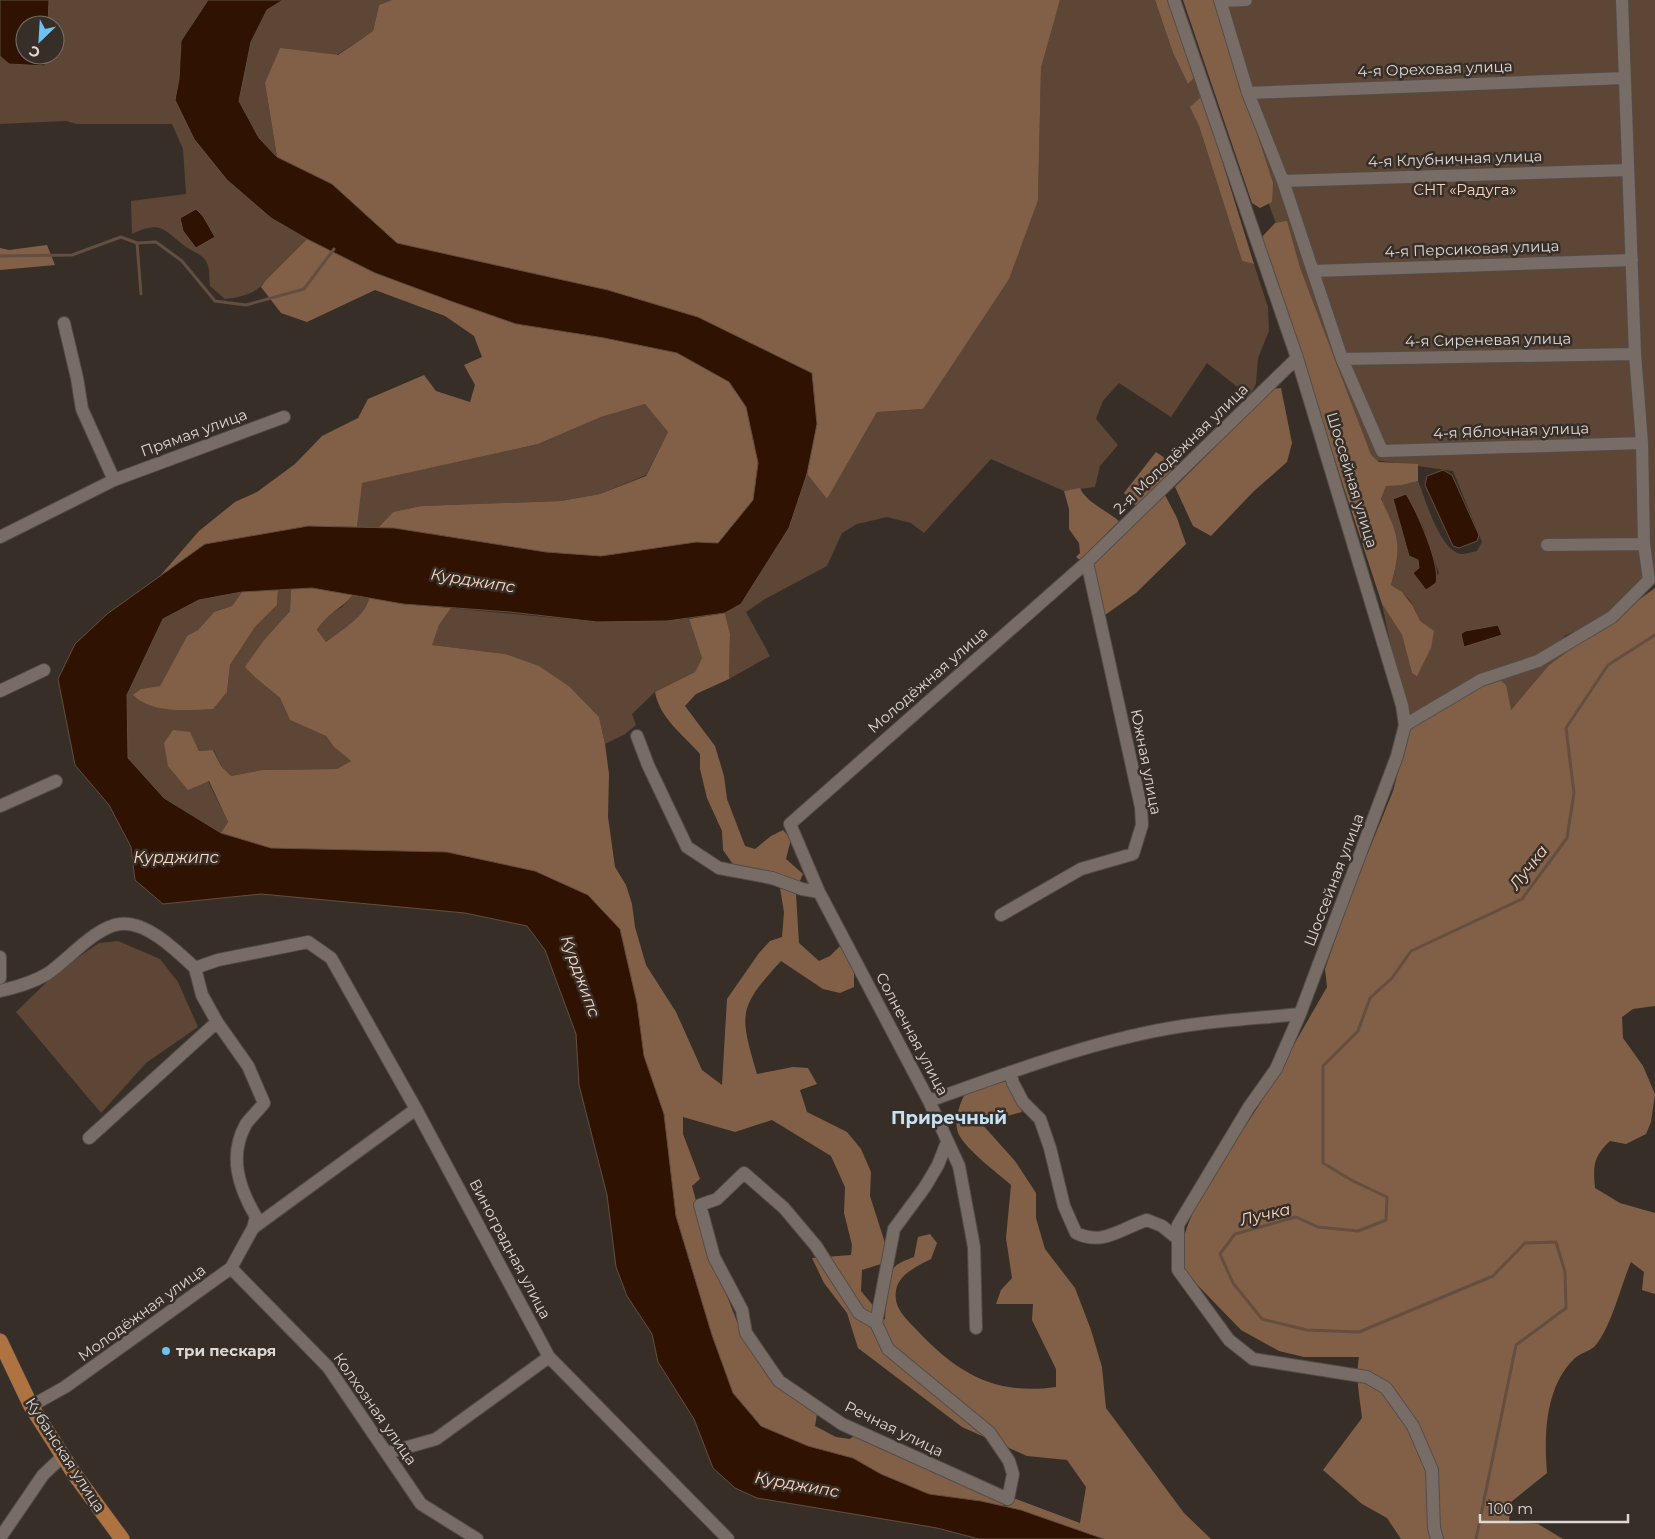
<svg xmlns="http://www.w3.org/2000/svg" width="1655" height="1539" viewBox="0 0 1655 1539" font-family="Montserrat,sans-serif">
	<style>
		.green { fill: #5d4636; fill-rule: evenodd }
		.forest { fill: #826048 }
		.water { fill: #2f1300; stroke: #634e40 }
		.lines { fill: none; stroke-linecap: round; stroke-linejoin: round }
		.stream { stroke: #634e40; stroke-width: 3 }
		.minor-casing { stroke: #534c48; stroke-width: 14 }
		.major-casing { stroke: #534c48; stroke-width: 16 }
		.minor { stroke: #776d66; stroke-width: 12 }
		.major { stroke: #ae7341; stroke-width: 15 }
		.poi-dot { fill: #6ec2f3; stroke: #372e28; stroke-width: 2 }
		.labels { text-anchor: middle; stroke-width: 5; stroke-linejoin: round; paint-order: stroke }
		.street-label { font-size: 15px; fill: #ddd8d4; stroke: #372e28 }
		.park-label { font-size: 15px; fill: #fad6be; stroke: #372e28 }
		.poi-label { font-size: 15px; font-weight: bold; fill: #ddd8d4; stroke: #372e28; text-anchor: start }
		.water-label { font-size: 16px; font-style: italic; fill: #fedac1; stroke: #372e28 }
		.quarter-label { font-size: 18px; font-weight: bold; fill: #c5e2f5; stroke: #372e28 }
	</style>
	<rect width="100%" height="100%" fill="#372e28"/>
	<path class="green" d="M49 0H208L181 41 179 79 175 100 271 218 307 239 266 280C257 294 240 297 225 299L210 286C209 279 210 269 207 263 203 254 193 252 186 247 163 230 162 220 132 234L131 201 186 194 183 149 172 124H77L66 121 0 124V56L9 64 45 66 46 55H55V25H48Z
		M283 0H392L379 5 373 31 337 55 265 83 277 157 259 138 239 101 251 42 267 10Z
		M1060 0H1155L1173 53 1188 84 1194 78 1202 96 1191 107 1199 126 1242 261 1254 264 1268 307 1269 331 1258 358 1256 384 1249 396 1207 363 1171 417 1119 383 1103 401 1096 419 1118 445 1100 466 1095 487 1064 491 991 459 924 533 911 523 887 517 857 524 842 533 827 566 765 599 746 612 770 656 729 679 730 634 725 613 741 604 789 528 807 474 827 499 877 412 923 409 1038 200 1041 68Z
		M1206 0H1655V573L1602 620 1564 636 1567 640 1406 718 1382 604 1402 635 1412 672C1418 635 1430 608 1391 585 1402 547 1398 534 1381 499L1386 485H1402L1418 481C1425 498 1440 551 1461 554 1465 554 1472 552 1477 551L1482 542 1453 471 1360 458 1262 185ZM1406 494 1423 526 1439 573 1426 590 1413 573 1419 568Z
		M645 404 668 432 646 475 600 494 561 501 421 506 393 512 378 528 357 527 361 483 538 444 601 417Z
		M291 589 290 611 264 640 257 679 280 698 290 720 326 736 334 747 351 761 337 769 262 770 231 776 221 766 214 750 199 751 190 733 208 781 228 822 221 833 164 798 128 758 127 695 163 619 198 600 242 592 232 606 214 612 198 630 187 636 160 686 141 689 227 692 230 665 255 627 277 605 278 590Z
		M353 595 369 598C366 616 340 631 326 642L317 631 325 617 342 607Z
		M451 608 597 622 689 619 702 658 695 672 655 692 632 714 636 725 625 734 605 744 599 717 570 687 505 654 431 645 439 625Z
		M1580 644 1549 665 1510 711 1506 686 1499 679Z
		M118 941 160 959 178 982 198 1027 146 1063 101 1113 16 1012 57 972 99 943Z"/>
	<path class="forest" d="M392 0H1060L1041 68 1038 200 1009 279 923 409 877 412 827 499 807 474 817 424 608 290 397 243 332 184 277 157 265 83 280 48 338 55 373 31 379 5Z
		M1155 0H1168L1194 78 1188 84 1173 53Z
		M1183 0H1214L1273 183 1272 202 1260 208 1252 203Z
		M1202 96 1254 264 1242 261 1199 126 1190 107Z
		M1287 221 1300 268 1371 455 1379 462 1418 464V481L1402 485 1386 486 1381 499C1399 535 1402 546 1391 585L1402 592 1413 606 1420 621 1434 631 1431 648 1417 676 1412 673 1402 635 1382 604 1262 237 1275 223Z
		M307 239 375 273 516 324 604 338 677 353 729 382 746 407 758 463 753 500 719 543C679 542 641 555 601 556 526 559 453 531 378 528L393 512 421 506 561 501 600 494 646 476 668 432 645 404 601 417 538 444 362 483 357 527 308 526 205 544 160 576 199 531 235 502 257 492 295 464 322 436 358 418 368 399 424 375 436 391 470 402 475 385 464 365 482 357 474 336 445 316 375 290 307 322 281 313 261 287 266 280Z
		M47 245 55 265 0 270V248L9 250Z
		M1281 388 1292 443 1287 462 1254 491 1211 536 1193 526 1175 487 1273 389Z
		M1156 452 1178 467 1137 507 1124 493Z
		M1080 488C1086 502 1107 511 1119 521L1080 560 1076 557 1080 553 1079 543 1069 529V509L1064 491Z
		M1165 495 1177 518 1186 544 1136 593 1105 615 1092 563Z
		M312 588 353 595C339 611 328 612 317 630L326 642C340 631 366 616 369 598L403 604 451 608 439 625 432 645 505 654 539 666 570 687 599 717 605 744 609 774 608 817 615 867 626 885 632 904 635 927 646 965 676 1012 702 1070 722 1085 727 999 759 953 770 941 782 937 784 912 780 888 796 894 799 943 819 961 830 956 841 945 854 969V987L840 993 823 989 781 961C738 1008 739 1013 757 1074L793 1067 808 1068 817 1084 800 1090 807 1112 847 1132 861 1149 871 1172 870 1196 885 1243 881 1264 862 1270 861 1291 885 1320C886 1308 886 1279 893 1269 898 1262 907 1260 914 1257L918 1237 930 1234 937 1243 931 1259C918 1266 898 1274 896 1291 893 1306 905 1318 914 1327 955 1372 994 1396 1056 1387V1369L1032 1320 1033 1304H996L1001 1290 1012 1278 1006 1238 1011 1185C998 1173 959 1145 957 1129 955 1116 960 1103 966 1092L1007 1081 1022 1112 981 1123 1015 1161 1036 1193V1218L1045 1249 1075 1288 1091 1330 1102 1367 1106 1408 1184 1513 1211 1539H1104L1007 1507 1011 1497 1080 1523 1086 1487 1067 1460 1027 1456 962 1427 858 1348 847 1313 824 1283 812 1258 851 1255 852 1245 844 1213 845 1187 831 1156 772 1120 735 1132 683 1117V1134L700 1179 692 1186 711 1256 742 1334 817 1414 815 1426 836 1437 850 1439 855 1435 1006 1500 1003 1506 929 1494 881 1474 853 1458 808 1446 761 1426 733 1393 712 1335 676 1216 664 1114 644 1056 637 1003 620 929 447 852 271 848 221 833 228 822 209 781 188 790 168 766 164 743 173 730 190 732 199 751 213 750 221 766 231 776 262 770 337 769 351 761 334 747 326 736 290 720 280 698 257 679 245 667 264 640 290 611 291 589Z
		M1655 588V1006L1633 1009 1622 1017 1623 1038 1643 1066 1655 1094 1651 1122 1646 1134 1626 1144 1610 1141C1593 1157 1593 1166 1595 1188L1620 1203 1655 1213V1294L1642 1290 1644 1272 1631 1262C1621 1285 1611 1328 1595 1346 1590 1351 1581 1353 1575 1358 1545 1386 1544 1435 1547 1473L1511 1502 1509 1522 1538 1524 1563 1539H1401L1387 1518 1362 1504 1323 1470 1362 1418C1360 1397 1355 1378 1359 1357H1304L1279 1351 1241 1330 1182 1269 1179 1253 1187 1227 1199 1197 1261 1102 1327 987 1325 969 1350 897 1393 791 1409 731 1423 718 1460 695 1499 679 1506 685 1511 710 1549 665Z
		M278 590 277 605 255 627 230 665 227 692 213 709C187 710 153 714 133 695L141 689 160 686 187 636 198 630 214 612 232 606 242 592Z
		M725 613 730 634 729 679 696 694 685 706 715 746 724 776 727 799 745 846 755 849 771 836 783 830 791 839 786 859 803 874 799 883 735 867 723 850 722 831 707 798 700 769V754C683 734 660 719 655 692L695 672 702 658 689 619Z"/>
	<path class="water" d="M0 0H49L48 25H25V55H46L45 66 9 64 0 56Z
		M208 0H283L267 10 251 42 239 101 259 138 277 157 332 184 397 243 608 290 698 317 812 373 817 424 807 474 789 528 741 604 725 613 667 621 597 622 510 612 403 604 312 588 242 592 199 600 163 619 127 695 128 758 164 798 221 833 271 848 447 852 535 871 588 895 620 929 637 1003 644 1056 664 1114 676 1216 712 1335 733 1393 761 1426 808 1446 853 1458 881 1474 929 1494 981 1501 1021 1510 1104 1539H979L937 1528 757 1498 735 1488 713 1468 694 1419 658 1362 652 1334 627 1296 616 1267 607 1195 579 1085 576 1034 545 950 527 926 465 913 261 894 163 904 135 880 131 847 109 805 75 765 58 679 75 644 107 614 205 544 308 526 394 528 546 552 601 556 696 542 718 543 753 500 758 463 746 407 729 382 677 353 604 338 516 324 453 302 375 273 307 239 271 218 227 180 194 139 175 100 179 79 181 41Z
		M196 209 203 216 215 237 196 248 183 231 180 218Z
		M1443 470 1452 475 1479 535 1477 541 1459 548 1453 546 1425 485 1427 476Z
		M1406 494C1417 511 1441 566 1436 583L1426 590 1413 573 1419 568 1418 560 1409 556 1393 499Z
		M1498 625 1502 635 1464 647 1461 634 1465 631Z"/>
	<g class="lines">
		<path class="stream" d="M137 243 156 242 182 261 215 301 246 305 304 289 334 249
			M0 256 72 255 121 237 137 243 141 294
			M1476 1539 1516 1345 1566 1308 1565 1272 1556 1242 1525 1243 1493 1276 1359 1332 1307 1330 1262 1319 1233 1283 1220 1254 1235 1234 1296 1217 1318 1227 1358 1231 1386 1220 1387 1197 1353 1181 1323 1163V1066L1358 1031 1370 998 1392 978 1411 951 1522 899 1567 838 1574 793 1566 728 1608 665 1655 635"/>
		<defs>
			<path id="minor" d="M1174 0 1297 358 1402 705 1405 725 1397 756 1300 1014 1276 1069 1249 1107 1178 1225V1270L1229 1340 1253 1359 1367 1377 1386 1388 1413 1426 1432 1470 1434 1528 1437 1539
				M1220 0 1248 93 1283 181 1342 359 1382 451 1642 443
				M1220 1 1246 0
				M1248 93 1624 78
				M1283 181 1628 170
				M1313 271 1632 260
				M64 323 77 378 82 409 114 480
				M1342 359 1635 354
				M0 537 114 480 284 417
				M1547 545 1644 544
				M0 691 44 670
				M1405 725 1481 680 1538 661 1612 617 1649 580 1644 544 1642 443 1635 354 1622 0
				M637 736 648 765 687 847 719 868 772 878 802 889 819 892
				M0 806 56 781
				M1001 915 1081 869 1133 854 1142 825 1141 807 1087 562
				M0 957V978
				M195 968 202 995 217 1022
				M0 991C17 987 32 983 47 974 68 960 95 927 120 924 146 920 178 952 195 968L218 960 308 942 331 958 416 1109 549 1357 728 1539
				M1010 1072 1013 1083 1023 1102 1040 1119 1050 1148 1064 1206 1076 1233C1103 1246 1120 1229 1147 1220L1162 1226 1178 1239
				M929 1101C1011 1072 1097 1039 1183 1026 1222 1020 1261 1018 1300 1014
				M89 1138 217 1022 248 1066 264 1103C259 1110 251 1117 246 1124 228 1156 239 1188 256 1217L253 1228
				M231 1268 328 1367 421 1504 477 1539
				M876 1323 859 1313 816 1246 784 1208 744 1173 717 1199 700 1205 714 1257 742 1310 746 1333 779 1381 842 1424 1008 1499 1013 1474 1009 1461 990 1433 888 1349 876 1323 894 1229 925 1187 938 1165 947 1142
				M976 1328 974 1247 959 1166 929 1101 819 892 790 824 1087 562 1297 358
				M31 1406 65 1387 231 1268 253 1228 416 1109
				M387 1453 436 1439 549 1357
				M0 1538 43 1475 63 1456"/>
			<path id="major" d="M0 1341 31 1406 75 1475 122 1539"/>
		</defs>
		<use href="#minor" class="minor-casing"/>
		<use href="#major" class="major-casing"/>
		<use href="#minor" class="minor"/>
		<use href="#major" class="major"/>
	</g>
	<circle class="poi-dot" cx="166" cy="1351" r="5"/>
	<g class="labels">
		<g class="street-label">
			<text transform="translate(1435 69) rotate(-2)" y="5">4-я Ореховая улица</text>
			<text transform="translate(1455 159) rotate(-2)" y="5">4-я Клубничная улица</text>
			<text transform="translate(1472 249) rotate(-2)" y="5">4-я Персиковая улица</text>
			<text transform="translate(1488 340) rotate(-1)" y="5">4-я Сиреневая улица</text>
			<text transform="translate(1511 431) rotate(-2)" y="5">4-я Яблочная улица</text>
			<text transform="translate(194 433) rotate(-20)" y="5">Прямая улица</text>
			<text transform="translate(1181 449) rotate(-44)" y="5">2-я Молодёжная улица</text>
			<text transform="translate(1352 480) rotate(73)" y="5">Шоссейная улица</text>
			<text transform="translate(928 680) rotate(-41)" y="5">Молодёжная улица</text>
			<text transform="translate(1146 762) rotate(79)" y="5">Южная улица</text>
			<text transform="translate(1334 880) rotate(-69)" y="5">Шоссейная улица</text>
			<text transform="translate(912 1034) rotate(62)" y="5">Солнечная улица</text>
			<text transform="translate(510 1249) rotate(62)" y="5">Виноградная улица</text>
			<text transform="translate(142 1313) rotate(-36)" y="5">Молодёжная улица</text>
			<text transform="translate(375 1409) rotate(55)" y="5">Колхозная улица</text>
			<text transform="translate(894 1429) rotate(26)" y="5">Речная улица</text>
			<text transform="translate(65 1455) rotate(57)" y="5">Кубанская улица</text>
		</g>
		<g class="park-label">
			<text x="1465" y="195">СНТ «Радуга»</text>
		</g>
		<g class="poi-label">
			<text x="176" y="1356">три пескаря</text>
		</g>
		<g class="water-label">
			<text transform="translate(473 580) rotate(9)" y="6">Курджипс</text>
			<text x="176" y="863">Курджипс</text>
			<text transform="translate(1528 867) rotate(-52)" y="6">Лучка</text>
			<text transform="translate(581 976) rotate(70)" y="6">Курджипс</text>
			<text transform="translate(1265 1214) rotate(-13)" y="6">Лучка</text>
			<text transform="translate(797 1484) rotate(10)" y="6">Курджипс</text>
		</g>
		<g class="quarter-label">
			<text x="949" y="1124">Приречный</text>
		</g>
	</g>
	<g transform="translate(40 40) rotate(205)"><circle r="24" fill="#372e28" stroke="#79726d"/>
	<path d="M0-4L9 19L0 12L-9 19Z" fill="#6ec2f3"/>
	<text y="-8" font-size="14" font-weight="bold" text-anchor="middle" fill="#ddd8d4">С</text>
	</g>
	<path d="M1480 1514v8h148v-8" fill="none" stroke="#ddd8d4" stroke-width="2.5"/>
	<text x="1488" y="1514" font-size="15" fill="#ddd8d4" stroke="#372e28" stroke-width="4" paint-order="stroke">100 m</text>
</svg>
